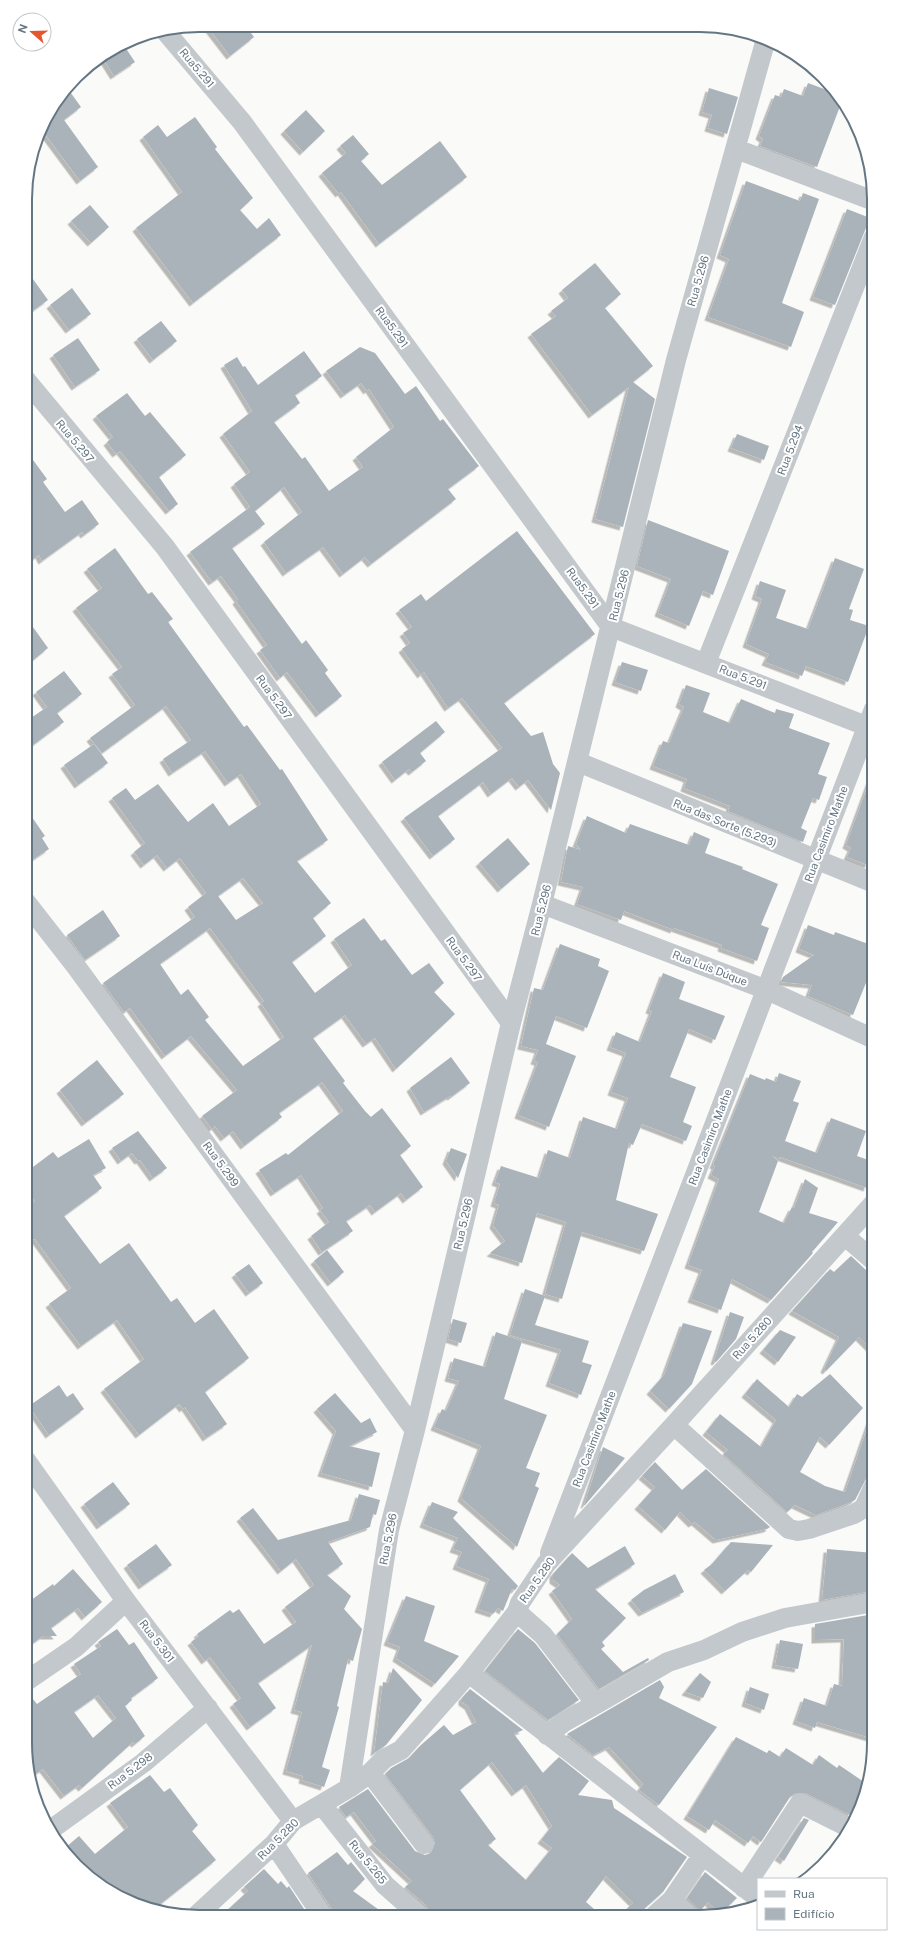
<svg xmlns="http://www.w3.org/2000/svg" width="899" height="1942" viewBox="0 0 899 1942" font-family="'Public Sans',sans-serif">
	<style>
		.building { fill: #aab3b9; fill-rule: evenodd; filter: url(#shadow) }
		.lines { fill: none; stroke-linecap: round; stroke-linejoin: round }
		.street { stroke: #c3c8cc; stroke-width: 20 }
		.labels { text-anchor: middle; stroke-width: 4; stroke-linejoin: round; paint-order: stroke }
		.street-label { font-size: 11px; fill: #657683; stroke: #fff }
		.rim { fill: none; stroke: #657683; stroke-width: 2 }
	</style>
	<defs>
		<filter id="shadow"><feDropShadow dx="-3.5" dy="3.5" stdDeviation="0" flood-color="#0004"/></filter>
	</defs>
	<rect width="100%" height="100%" fill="#fafaf8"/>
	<path class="building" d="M206 25H245L254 37 230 56Z
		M123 44 135 62 114 76 102 57Z
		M808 83 835 93 842 101 817 167 760 146 763 139 759 136 775 95 781 97 784 89 803 96Z
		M709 88 738 97 727 134 708 128 712 115 702 112Z
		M68 89 81 107 64 120 98 167 80 181 45 134 48 131 39 138 43 122Z
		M306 110 325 131 303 152 284 131Z
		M195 117 217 147 215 149 253 198 240 210 257 229 269 218 281 235 193 303 136 228 182 192 143 137 158 125 167 137Z
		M353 135 369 154 361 161 382 185 440 141 467 177 379 244 341 192 339 194 322 173 346 153 340 146Z
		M746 181 800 201 803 193 819 199 782 303 804 312 791 347 708 317 729 259 720 255Z
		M90 205 109 227 91 243 71 221Z
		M847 209 870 218 835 305 813 297Z
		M595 263 621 294 605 308 653 366 633 382 655 399 623 527 595 519 629 387 592 415 531 334 556 316 551 311 568 298 562 290Z
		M25 268 48 300 34 310 25 297Z
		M72 288 91 314 69 330 50 305Z
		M161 321 177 341 153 360 137 339Z
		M78 338 100 370 75 387 53 355Z
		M360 347 375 353 405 394 416 386 440 421 443 419 479 466 448 489 456 499 371 564 365 557 343 574 323 547 286 573 264 542 302 512 284 487 255 511 265 524 232 548 302 644 306 640 328 670 325 673 342 696 319 714 287 672 280 678 260 650 267 645 236 601 238 599 221 576 212 582 190 552 250 507 234 484 250 472 223 434 252 411 224 365 237 357 243 367 245 366 258 385 304 351 322 376 295 395 300 403 274 422 302 459 305 457 329 491 363 467 356 457 394 427 369 389 367 391 361 383 344 395 326 371Z
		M127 393 145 416 150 412 186 455 159 477 178 504 169 511 120 451 116 454 107 442 113 437 96 416Z
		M737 434 769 446 764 460 731 448Z
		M25 449 47 479 43 482 65 512 82 500 99 524 84 535 82 532 42 561 39 555 25 565Z
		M648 520 729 551 713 595 703 591 689 626 658 613 671 579 637 566Z
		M517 531 595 634 504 703 531 736 543 732 553 764 560 773 551 810 528 780 519 787 512 778 491 794 483 782 438 816 455 839 433 856 404 818 502 748 462 698 448 708 424 672 421 675 402 649 410 643 403 633 412 627 399 610 421 594 426 601Z
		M115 548 148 594 152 592 173 619 168 622 244 727 247 725 280 770 282 769 328 840 297 861 331 903 313 918 326 936 292 962 315 993 352 965 334 939 364 918 381 941 385 939 412 975 429 963 444 983 434 992 455 1014 396 1069 375 1038 366 1044 345 1015 313 1038 345 1081 343 1083 365 1111 371 1117 382 1108 411 1146 400 1155 423 1187 406 1200 401 1193 375 1212 370 1205 346 1221 353 1231 322 1252 311 1236 329 1222 320 1210 323 1208 301 1175 274 1193 259 1170 286 1153 288 1155 343 1111 322 1082 279 1113 282 1117 244 1146 233 1131 224 1138 215 1126 212 1129 202 1116 237 1090 191 1036 165 1056 130 1008 124 1012 103 983 195 917 188 907 206 893 180 858 167 868 157 855 144 865 134 852 145 843 112 798 126 788 135 800 158 784 188 822 213 803 229 826 261 804 241 774 228 783 205 751 172 773 163 759 191 740 166 706 102 753 90 738 135 705 112 674 122 667 76 608 102 588 87 569ZM243 878 263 903 236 920 218 896ZM210 928 264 1001 261 1003 284 1037 243 1066 205 1020 209 1017 188 989 181 995 160 964Z
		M835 558 864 569 849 609 853 610 850 620 869 626 848 682 806 666 802 676 765 662 769 654 746 644 762 599 755 596 760 581 786 590 776 618 808 629Z
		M25 616 48 648 25 667Z
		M622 662 648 670 641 691 615 682Z
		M64 671 82 694 57 713 64 722 25 751V722L47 707 36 692Z
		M686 685 710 693 703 712 730 723 741 699 775 713 776 709 794 714 789 728 830 743 818 774 827 777 819 800 813 798 801 828 807 831 803 842 728 811 730 806 684 788 687 779 653 766 663 741 669 743 684 707 679 704Z
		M436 721 445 732 420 753 426 761 412 772 409 769 395 780 382 762Z
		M94 744 108 763 78 785 64 765Z
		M872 774 874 775V850L868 865 847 857 851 848 846 845Z
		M25 807 45 836 42 838 49 849 25 865Z
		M587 816 626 833 630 824 689 845 694 832 710 839 705 853 743 867 742 869 778 884 761 925 769 928 757 961 721 948 722 945 674 928V930L624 911 621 920 577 904 583 887 561 882 568 846 581 850 576 844Z
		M508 838 530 864 501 889 479 863Z
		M103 910 120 936 85 960 67 935Z
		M808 925 834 935 835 932 874 946V963L853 1015 808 996 812 985 781 982 783 977 814 955 799 949Z
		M560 944 600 959 598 966 609 971 587 1028 556 1016 546 1044 576 1056 549 1127 518 1115 538 1062 534 1061 538 1050 521 1046 534 988 543 990Z
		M663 973 685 982 679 999 725 1016 715 1040 689 1029 670 1077 696 1087 683 1122 692 1126 686 1141 642 1124 633 1145 629 1143 616 1200 658 1214 644 1251 582 1232 562 1299 545 1294 566 1222 537 1213 522 1263 490 1253 505 1241 493 1225 499 1205 494 1203 500 1184 495 1182 501 1166 539 1178 548 1150 570 1158 583 1117 617 1129 628 1098 611 1092 626 1053 610 1047 616 1032 640 1042 652 1011 649 1010Z
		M451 1057 470 1083 451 1097 450 1096 424 1112 410 1088Z
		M97 1060 124 1094 85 1123 60 1090Z
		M779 1073 801 1081 793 1101 799 1103 785 1141 817 1153 831 1118 866 1131 857 1156 874 1162V1167L867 1188 780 1157 779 1159 772 1156 778 1161 759 1212 784 1223 792 1207 794 1208 805 1179 818 1188 809 1213 838 1222 812 1252 813 1253 771 1300 732 1279 721 1310 691 1299 702 1270 688 1265 719 1179 711 1175 715 1166 713 1165 750 1074 765 1080 766 1078 776 1082Z
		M138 1131 167 1168 153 1178 140 1160 138 1161 132 1153 121 1161 112 1148Z
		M89 1139 106 1168 93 1175 102 1188 64 1216 100 1264 129 1243 171 1302 177 1298 195 1323 214 1309 249 1358 205 1392 227 1424 206 1438 185 1407 183 1409 179 1404 139 1435 104 1389 144 1359 117 1320 81 1346 49 1304 71 1288 35 1239 34 1240 25 1229V1213L33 1207 31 1204 35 1201 25 1188V1173L53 1152 58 1158Z
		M451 1148 467 1154 458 1178 446 1161Z
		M874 1234V1246L867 1240Z
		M327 1250 344 1272 331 1283 314 1261Z
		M851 1256 866 1270 874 1272V1352L859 1337 826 1371 824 1369 839 1337 792 1311 830 1269 834 1272Z
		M249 1264 263 1283 249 1293 235 1274Z
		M525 1289 545 1296 535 1325 589 1341 582 1362 592 1365 581 1395 549 1383 561 1350 510 1335Z
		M730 1312 744 1317 736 1339 716 1362 714 1361Z
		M453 1319 467 1323 461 1343 448 1339Z
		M683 1323 712 1331 692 1384 669 1409 650 1391 664 1375Z
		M780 1330 796 1337 778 1362 763 1350Z
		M496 1332 522 1341 504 1399 547 1415 526 1468 540 1473 535 1486 539 1488 517 1547 461 1498 481 1446 434 1427 442 1409 446 1411 459 1381 448 1378 454 1358 485 1367Z
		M830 1374 863 1408 829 1445 820 1437 800 1472 825 1486 845 1492 871 1417 874 1418V1475L867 1477 855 1500 849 1503 816 1515 795 1505 787 1512 723 1454 728 1450 706 1432 720 1414 761 1447 776 1420 745 1394 757 1379 789 1407 797 1394 802 1397Z
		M59 1385 67 1397 73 1393 84 1409 49 1435 29 1406Z
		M335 1393 361 1423 370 1418 377 1432 349 1446 380 1453 372 1487 321 1473 336 1431 317 1409Z
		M603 1447 625 1458 585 1505H584Z
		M655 1462 682 1490 706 1469 770 1527 767 1529 716 1540 695 1522 692 1524 680 1512 665 1530 638 1506 655 1487 642 1476Z
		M113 1482 130 1504 100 1526 84 1504Z
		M359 1494 380 1500 376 1515 373 1514 370 1527 328 1542 343 1564 327 1575 351 1596 344 1609 362 1629 353 1661 348 1659 337 1706 339 1707 322 1767 330 1770 324 1787 302 1780 303 1776 286 1771 302 1712 294 1710 312 1645 258 1683 276 1708 250 1727 233 1704 241 1698 210 1657 205 1661 191 1642 199 1636 197 1634 230 1610 233 1613 239 1609 264 1644 296 1622 285 1607 314 1585 296 1559 281 1571 240 1518 253 1508 278 1540 351 1520Z
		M432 1502 458 1512 453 1518 518 1586 515 1590 512 1589 503 1611 498 1608 493 1614 478 1609 489 1579 456 1566 462 1552 453 1549 458 1538 423 1524Z
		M731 1542 773 1545 751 1572 748 1570 725 1591 704 1570 712 1564Z
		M156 1544 172 1565 142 1586 127 1565Z
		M625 1546 635 1564 595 1589 626 1618 602 1642 605 1646 601 1649 623 1672 648 1658 649 1660 599 1689 557 1634 572 1619 552 1591 560 1585 553 1580V1574L572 1553 588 1568Z
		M827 1549 874 1553 872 1591 822 1600Z
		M73 1569 102 1602 85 1617 78 1608 51 1628 57 1636H43L25 1649V1610L33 1604 30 1601 53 1584 54 1586Z
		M675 1574 684 1592 642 1613 631 1600 644 1590Z
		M406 1596 435 1606 424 1641 459 1656 435 1684 396 1658 400 1647 387 1642Z
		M874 1614V1652L871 1674H874V1739L817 1722 815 1728 796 1721 804 1698 827 1706 834 1684 842 1686 844 1639 815 1640V1624Z
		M117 1629 129 1645 134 1642 158 1678 131 1698 132 1700 125 1706 145 1736 135 1744 133 1742 82 1788 79 1785 64 1796 43 1769 30 1778 25 1743V1693H28L37 1704 81 1674 74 1664 101 1646 98 1642ZM98 1695 116 1718 93 1738 74 1712Z
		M518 1629 535 1643 579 1700 548 1720 485 1671Z
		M780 1640 803 1644 798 1669 775 1665Z
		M393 1668 422 1700 386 1745 374 1753 383 1682 388 1683Z
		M700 1673 711 1682 703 1698 685 1692Z
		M660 1680 664 1687 659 1698 717 1727 659 1805 639 1790 643 1784 609 1747 593 1755 567 1734Z
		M750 1687 769 1694 764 1710 745 1703Z
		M470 1689 523 1730 514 1734 543 1773 559 1757 589 1781 578 1795 612 1800 614 1808 687 1857 663 1892 645 1908 642 1917 619 1916 633 1903 606 1876 586 1902 602 1916H461L454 1909 447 1915H430L427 1906 405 1887 412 1881 372 1844 376 1841 354 1812 346 1817 339 1807 368 1789 415 1851 425 1855 431 1853 435 1843 433 1837 385 1774 391 1768 409 1758 421 1745 444 1725 453 1735 476 1722 468 1706 462 1702V1698ZM492 1762 515 1793 526 1785 552 1826 541 1840 552 1848 526 1880 488 1845 496 1839 460 1790Z
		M736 1737 767 1753 769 1750 780 1757 786 1748 813 1765 819 1755 837 1768 839 1765 867 1784 866 1787 850 1815 805 1793H795L790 1797 761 1842 753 1836 748 1843 715 1820 709 1830 687 1816Z
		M150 1775 164 1792 170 1788 198 1825 192 1831 216 1860 153 1910 122 1899 96 1882 81 1865 78 1867 64 1849 79 1836 95 1854 128 1827 110 1803Z
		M804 1818 809 1820 784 1861 778 1857Z
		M337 1852 348 1865 351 1862 365 1879 353 1891 386 1915H333L332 1909 308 1873Z
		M264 1869 278 1884 281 1881 287 1888 289 1886 308 1915 223 1914 248 1891 244 1887Z
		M705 1872 737 1898 720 1914 708 1902 700 1911 687 1898Z"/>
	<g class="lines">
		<path class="street" d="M166 32 242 122 611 627 874 729
			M736 149 874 201
			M25 379 165 547 511 1023
			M706 663 874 237
			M578 762 874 883
			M25 901 75 965 415 1430
			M542 904 767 990 874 1039
			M845 1236 874 1261
			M674 1425 789 1529 798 1531 809 1529 854 1514 864 1508 874 1486
			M25 1459 126 1601 293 1821
			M550 1553 874 709
			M517 1612 543 1635 596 1704 668 1662 704 1650 742 1632 785 1618 874 1602
			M469 1673 758 1898
			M25 1682 76 1647 126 1601
			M547 1735 564 1722 596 1704
			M370 1773 424 1844
			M349 1788 389 1530 415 1430 511 1023 542 904 676 360 766 39
			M322 1805 385 1885 419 1915
			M49 1831 143 1763 208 1708
			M274 1844 322 1915
			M744 1888 800 1803 850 1828
			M672 1900 690 1917
			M198 1914 274 1844 293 1821 349 1788 370 1773 384 1759 401 1750 469 1673 517 1612 520 1603 546 1564 674 1425 874 1203
			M653 1917 672 1900 702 1856"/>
	</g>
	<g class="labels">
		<g class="street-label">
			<text transform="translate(197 68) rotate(50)" y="4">Rua5.291</text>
			<text transform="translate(698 281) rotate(-74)" y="4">Rua 5.296</text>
			<text transform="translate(392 327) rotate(54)" y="4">Rua5.291</text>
			<text transform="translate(75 441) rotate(50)" y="4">Rua 5.297</text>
			<text transform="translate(790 450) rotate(-69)" y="4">Rua 5.294</text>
			<text transform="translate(583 588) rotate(54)" y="4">Rua5.291</text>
			<text transform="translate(619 595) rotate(-76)" y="4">Rua 5.296</text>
			<text transform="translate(743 677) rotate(21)" y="4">Rua 5.291</text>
			<text transform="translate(274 697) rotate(54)" y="4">Rua 5.297</text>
			<text transform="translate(725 823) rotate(22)" y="4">Rua das Sorte (5.293)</text>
			<text transform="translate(826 834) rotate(-69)" y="4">Rua Casimiro Mathe</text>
			<text transform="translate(541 910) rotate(-76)" y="4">Rua 5.296</text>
			<text transform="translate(464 959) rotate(54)" y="4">Rua 5.297</text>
			<text transform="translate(710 968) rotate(21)" y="4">Rua Luís Dúque</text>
			<text transform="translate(710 1137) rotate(-69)" y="4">Rua Casimiro Mathe</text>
			<text transform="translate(221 1164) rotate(54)" y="4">Rua 5.299</text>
			<text transform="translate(463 1224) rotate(-77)" y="4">Rua 5.296</text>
			<text transform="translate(752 1338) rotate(-48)" y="4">Rua 5.280</text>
			<text transform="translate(594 1439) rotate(-69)" y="4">Rua Casimiro Mathe</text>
			<text transform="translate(388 1539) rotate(-79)" y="4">Rua 5.296</text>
			<text transform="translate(537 1580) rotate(-55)" y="4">Rua 5.280</text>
			<text transform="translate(157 1641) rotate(53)" y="4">Rua 5.301</text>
			<text transform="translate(130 1771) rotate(-37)" y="4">Rua 5.298</text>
			<text transform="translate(278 1839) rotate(-45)" y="4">Rua 5.280</text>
			<text transform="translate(368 1862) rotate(51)" y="4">Rua 5.265</text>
		</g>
	</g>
	<path d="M0 0H899V1942H0ZM199 32H700A167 167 0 0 1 867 199V1743A167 167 0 0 1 700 1910H199A167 167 0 0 1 32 1743V199A167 167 0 0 1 199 32Z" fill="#fff" fill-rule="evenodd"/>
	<path class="rim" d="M199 32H700A167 167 0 0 1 867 199V1743A167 167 0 0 1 700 1910H199A167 167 0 0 1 32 1743V199A167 167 0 0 1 199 32Z"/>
	<rect x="757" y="1878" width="130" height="52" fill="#ffffff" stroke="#c1c8cd"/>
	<rect x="765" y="1891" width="20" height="6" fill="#c3c8cc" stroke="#c1c8cd"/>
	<text x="793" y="1898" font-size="12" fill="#657683">Rua</text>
	<rect x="765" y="1908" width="20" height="12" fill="#aab3b9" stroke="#c1c8cd"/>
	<text x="793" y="1918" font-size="12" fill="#657683">Edifício</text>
	<g transform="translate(32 32) rotate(290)"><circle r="19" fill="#ffffff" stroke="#c1c8cd"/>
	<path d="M0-3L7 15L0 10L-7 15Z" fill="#e4572e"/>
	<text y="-6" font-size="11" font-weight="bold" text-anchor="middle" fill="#657683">N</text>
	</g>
</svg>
